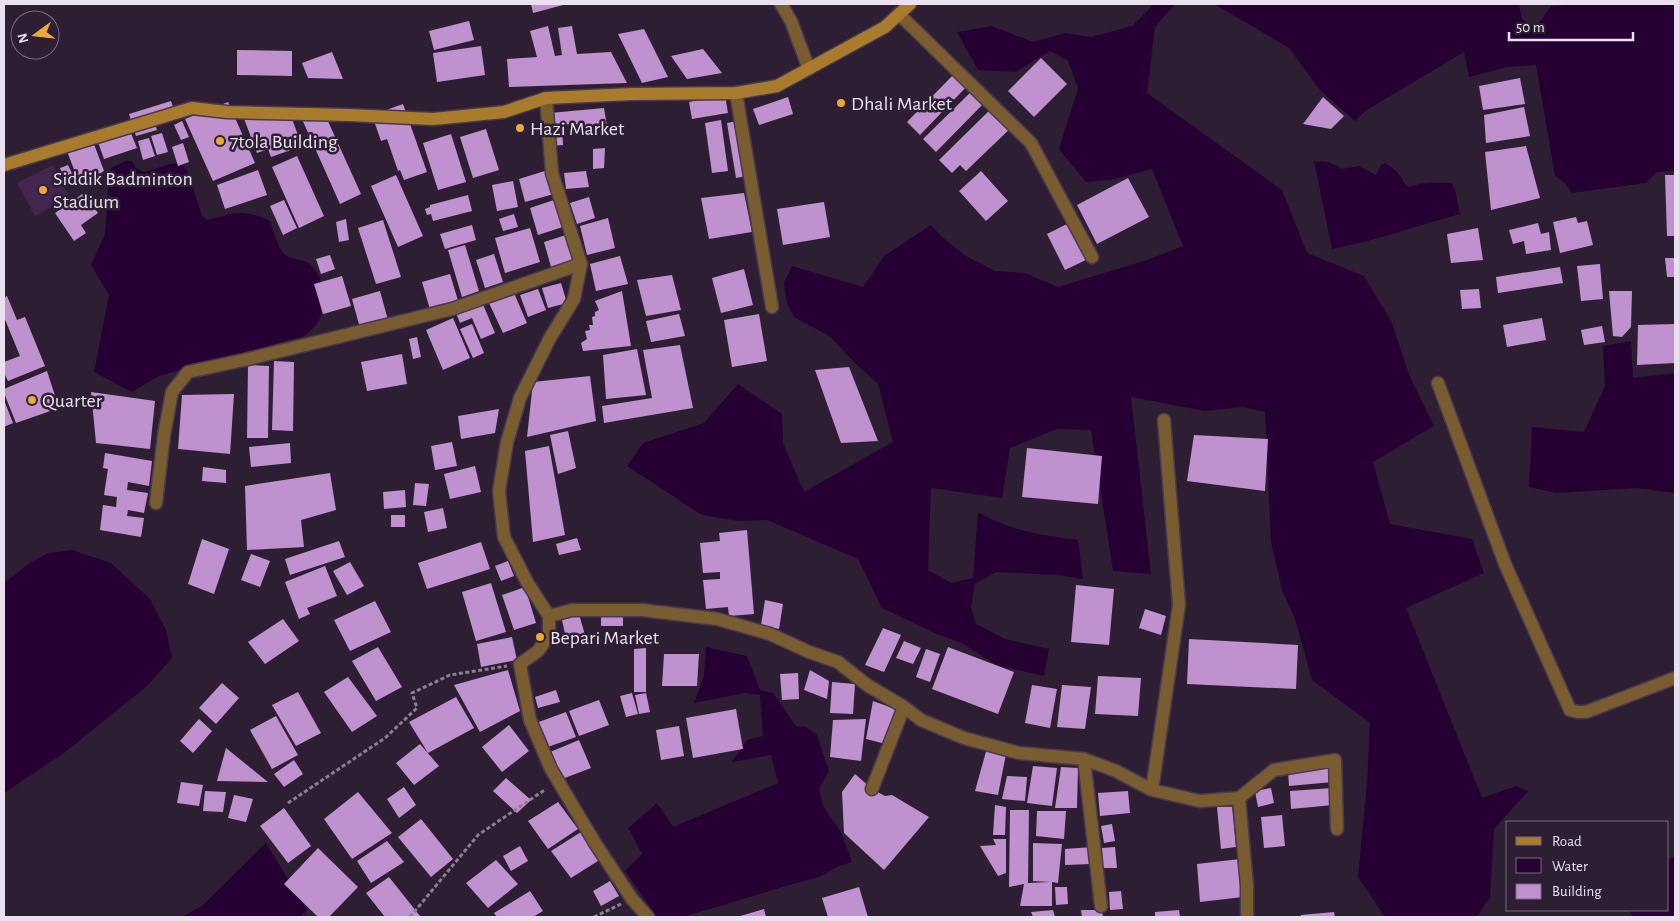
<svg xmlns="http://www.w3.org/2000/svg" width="1679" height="921" viewBox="0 0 1679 921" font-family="'Alegreya Sans',sans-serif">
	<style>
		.green { fill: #44254f }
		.water { fill: #260033 }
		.building { fill: #bf92cf }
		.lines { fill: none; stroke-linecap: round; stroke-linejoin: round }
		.street-casing { stroke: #48394e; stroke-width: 15 }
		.secondary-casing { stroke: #48394e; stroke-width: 15 }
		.path { stroke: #8c7f91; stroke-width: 3; stroke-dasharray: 4 2.5; stroke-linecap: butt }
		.street { stroke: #795c30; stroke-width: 12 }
		.secondary { stroke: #a87b2d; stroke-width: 12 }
		.poi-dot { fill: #eaaa39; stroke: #2e1e34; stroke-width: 2 }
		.labels { text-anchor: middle; stroke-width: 5; stroke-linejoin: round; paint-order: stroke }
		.poi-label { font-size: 20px; fill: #eae0ee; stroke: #2e1e34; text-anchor: start }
	</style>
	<rect width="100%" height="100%" fill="#2e1e34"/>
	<path class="green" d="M53 165 69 197 35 216 17 183Z"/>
	<path class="water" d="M1154 4H1175L1155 27 1147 93 1282 190 1307 253 1364 276 1392 323 1410 377 1434 426 1373 462 1390 524 1472 539 1484 573 1406 608 1482 798 1516 786 1528 791 1494 829 1490 897 1477 917H1385L1358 877 1367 783 1370 723 1312 680 1295 619 1282 590 1271 542 1265 412 1243 407 1205 411 1131 397 1151 574 1113 571 1091 430 1057 429 1010 448 1002 498 931 488 928 570 951 583 973 578 978 512C1010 531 1042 535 1078 540L1083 579 1058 575 996 572 975 584 971 607 976 624 1005 639 1049 649 1044 676 996 665 962 643 937 634 882 608 858 559 767 520 738 521 702 515 627 466 643 443 704 423 738 384 782 414 783 443 804 492 893 442 878 384 853 361 831 337 794 317 787 304 784 283 792 266 863 287 884 256 931 225 942 237 966 256 995 271 1025 273 1058 287 1147 260 1183 246 1152 169 1110 180 1086 182 1059 149 1078 88 1068 61 1050 51 1016 72 978 70 957 32 992 26 1033 42 1065 33 1091 37 1132 26Z
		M1214 4H1519L1522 19 1535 29 1551 6 1585 4H1675V171L1657 172 1646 183 1572 193 1565 183 1555 176 1536 65 1508 67 1469 77 1464 52 1365 111 1355 121 1320 90 1289 48Z
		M127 160 133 162 136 168 144 172 170 164 180 163 187 170 202 216 207 220C235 213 243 208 270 221 274 232 278 250 287 256 294 260 304 259 310 264 326 279 328 304 318 322 315 327 309 332 304 336L159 376 132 392 94 372 109 295 91 265 105 234 108 196 107 176 111 168Z
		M1314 161 1329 162 1342 169 1359 166 1376 175 1381 165 1385 163C1393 168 1401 174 1404 183L1409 187C1424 181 1437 183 1452 183L1455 190 1460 214 1368 241 1332 249Z
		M1631 341 1633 378 1675 373V493L1637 488 1556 493 1529 487 1532 427 1584 432 1605 386 1603 346Z
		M72 550 111 563 150 599 166 630 172 658 147 686 64 753 4 793V583L30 563 48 553Z
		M706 647 747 656 760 690 773 693 796 726 806 727 817 735 829 771 819 789 823 806 842 834 852 862 839 866 819 877 800 882 683 917H657L625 871 642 854 628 828 657 803 673 827 778 783 771 755 732 762 747 740 763 736 760 695 745 693 694 703 704 676Z
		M266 843 307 910 301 917H182L202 906Z
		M1675 857V917H1633L1629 910H1668V859Z"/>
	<path class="building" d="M531 4H567L533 13Z
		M469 21 474 40 434 50 429 31Z
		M548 26 555 56 562 55 558 28 572 26 577 54 611 52 627 83 509 87 507 59 537 57 530 31Z
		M644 29 668 77 642 83 618 34Z
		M481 46 485 75 437 82 433 53Z
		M703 49 722 73 687 79 671 56Z
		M237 50 292 51V76L237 75Z
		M332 52 343 79 308 78 302 63Z
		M1041 58 1067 84 1034 117 1008 91Z
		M958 70 971 82 920 135 907 122Z
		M1520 78 1525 104 1483 110 1479 86Z
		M976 87 988 99 936 152 923 139Z
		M725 95 728 113 692 119 689 102Z
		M788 97 793 114 759 125 753 109Z
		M1323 97 1344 116 1331 129 1303 124Z
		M171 101 174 110 153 117 157 130 136 136 129 114Z
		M228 102 255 163 213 181 185 119Z
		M997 103 1016 123 966 171 960 165 952 173 939 160Z
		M403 104 427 172 404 180 400 170 398 171 387 139 381 141 372 115Z
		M1524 107 1530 136 1486 143 1484 115Z
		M288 108 302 146 271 157 268 149 257 153 243 116Z
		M322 108 361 194 340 204 301 117Z
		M604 108 607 126 562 124 563 145 553 146 550 113Z
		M721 120 728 171 712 173 705 123Z
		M182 121 189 137 181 140 174 125Z
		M737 121 746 176 736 178 727 123Z
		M486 129 499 170 473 178 460 137Z
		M130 131 137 148 104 159 98 142Z
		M162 133 168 152 157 155 151 136Z
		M451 134 466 182 438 190 423 143Z
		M91 136 104 171 80 185 65 146Z
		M149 138 155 156 143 160 138 141Z
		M183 143 189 162 178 166 172 147Z
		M1526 146 1540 198 1491 210 1485 152Z
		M605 148 604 168 593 169V149Z
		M297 156 324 216 299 228 272 167Z
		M68 165 75 180 67 184 60 168Z
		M258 170 267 195 225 209 217 185Z
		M548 170 554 194 525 202 519 179Z
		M586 171 589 187 566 189 564 173Z
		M981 171 1008 201 986 221 959 191Z
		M396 175 423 236 398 247 371 186Z
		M1665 175H1675V236H1667Z
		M1128 178 1149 217 1097 244 1077 205Z
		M513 181 518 207 497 211 492 185Z
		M84 193 98 213 81 225 86 233 74 241 55 213Z
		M744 193 752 232 709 239 701 198Z
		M468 195 472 211 433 221 431 214 427 215 425 209 430 207V205Z
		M589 197 595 218 577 224 570 203Z
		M557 199 566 226 538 235 530 208Z
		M284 200 297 228 283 235 270 206Z
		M824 202 830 237 783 245 777 209Z
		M514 214 518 227 503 231 499 219Z
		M1576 217 1578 223 1587 221 1593 245 1560 253 1553 222Z
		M608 218 615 248 587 255 580 226Z
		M346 219 349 240 339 242 336 222Z
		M383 220 401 277 376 284 358 228Z
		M1073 221 1092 257 1065 270 1047 234Z
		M1538 223 1541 234 1549 232 1551 250 1526 254 1524 241 1513 244 1509 230Z
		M472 225 476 240 445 249 440 234Z
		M530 228 540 262 505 273 495 238Z
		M1478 228 1483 260 1451 263 1447 234Z
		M566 235 573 260 551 267 544 242Z
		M465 245 479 291 462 297 448 250Z
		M494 254 503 282 485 288 476 260Z
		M330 255 335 269 321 274 316 259Z
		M620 256 628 284 596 291 590 264Z
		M1665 258H1675V277H1667Z
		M1600 264 1603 299 1581 301 1577 266Z
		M1560 267 1563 283 1498 293 1496 277Z
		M744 269 753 305 721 313 712 278Z
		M450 274 459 304 431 313 422 282Z
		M672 275 681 310 646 316 637 280Z
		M342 276 351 306 323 314 314 284Z
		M561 283 567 303 548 308 542 288Z
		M538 289 546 310 528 317 520 295Z
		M1479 289 1481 308 1462 309 1460 290Z
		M380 291 388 320 360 328 352 299Z
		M622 291 631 346 583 351 581 343 587 339 585 331 590 330 589 325H593L592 317 595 316V312L599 310 595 301Z
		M1609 291H1632L1631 327 1622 337 1613 336Z
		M514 293 527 323 503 333 489 303Z
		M7 296 17 320 25 317 45 366 8 381 4 373V362L20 356 4 317V298Z
		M482 302 495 333 481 339 472 318 460 323 456 313Z
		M679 314 685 336 651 342 646 321Z
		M759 314 767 361 732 367 724 320Z
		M453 318 470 358 443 370 426 330Z
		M1542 318 1546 340 1507 347 1503 325Z
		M472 324 484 353 473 358 460 329Z
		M1675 324V363L1637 365 1638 325Z
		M1602 326 1605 342 1584 345 1581 330Z
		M417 337 421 357 413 359 409 339Z
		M680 345 693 408 604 423 602 406 652 398 643 350Z
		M637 349 646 395 606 399 603 355Z
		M402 354 407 384 367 391 361 362Z
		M274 361 294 362 293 431 272 430Z
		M248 365 269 366 268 438H247Z
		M849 367 878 441 841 443 815 370Z
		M47 371 59 408 16 423 4 393V389Z
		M590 376 596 421 527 437 533 382Z
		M91 392 155 401 150 449 96 443Z
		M234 394 230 454 178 449 182 395Z
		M4 400 13 423 4 427Z
		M499 409 495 433 461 439 458 416Z
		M568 431 576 468 558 474 550 435Z
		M1194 435 1268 439 1265 491 1187 481Z
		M452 442 457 466 435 470 431 446Z
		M290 443 291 463 251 467 249 447Z
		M549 446 565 535 533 542 525 451Z
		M1027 448 1102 456 1098 504 1022 497Z
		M105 453 152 461 149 486 128 482 127 490 148 493 144 513 128 510 127 516 144 518 141 537 100 530 103 505 116 507 117 497 104 495 108 469 103 468Z
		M475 466 481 492 450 499 444 474Z
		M203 467 226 470V483L202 481Z
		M330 473 336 510 301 520 304 547 247 550 245 486Z
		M415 483 429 484 426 506 413 505Z
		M405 490 406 507 384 509 383 492Z
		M443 508 447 528 428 532 424 512Z
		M391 515H405V527H391Z
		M747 530 754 614 729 616 728 607 706 609 703 580 720 579V572L703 573 700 543 720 541 719 533Z
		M577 538 581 550 559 555 556 544Z
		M202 539 229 549 214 594 188 584Z
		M339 541 345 557 290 575 285 559Z
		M481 542 490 569 427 589 418 563Z
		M251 554 270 561 260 587 241 580Z
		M508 561 514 576 501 581 495 566Z
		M350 562 364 586 347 595 333 571Z
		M325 566 337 596 307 608 310 614 299 619 285 582Z
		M491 583 506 632 476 641 462 592Z
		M1076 585 1114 589 1109 645 1071 642Z
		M525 587 536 623 514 630 502 595Z
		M765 600 783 604 779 629 761 625Z
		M375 601 391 632 350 651 334 620Z
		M1145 609 1166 616 1161 635 1139 628Z
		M579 614 585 635 566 638 562 620Z
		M601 614H623V626H601Z
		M283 619 299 641 265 664 248 642Z
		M883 628 901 635 884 672 865 665Z
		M512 637 517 660 481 667 477 644Z
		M1189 639 1298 645 1296 689 1187 684Z
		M904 641 921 648 913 664 896 658Z
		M378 647 402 687 376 701 352 661Z
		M948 647 1014 672 998 714 932 689Z
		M646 648V692H634V649Z
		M926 649 940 654 930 682 916 677Z
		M664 654H699L697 686H662Z
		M508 670 520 711 480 732 454 685Z
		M810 670 829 681 827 699 804 690Z
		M798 673 799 699 782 700 780 674Z
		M1098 676 1141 678 1138 716 1095 714Z
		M348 677 377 716 352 732 324 692Z
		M832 682 855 684 853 714 830 713Z
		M222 683 239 698 216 724 199 708Z
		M1032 685 1057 689 1050 728 1025 723Z
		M1062 685 1091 687 1085 729 1057 727Z
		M556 690 560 702 538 708 535 697Z
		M298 692 321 733 296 746 272 705Z
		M632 693 638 714 626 717 620 696Z
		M646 693 650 712 639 714 635 695Z
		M456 697 474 728 428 753 409 722Z
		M599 700 609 725 579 736 569 711Z
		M873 701 898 710 886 744 866 739Z
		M736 709 743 749 693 758 686 718Z
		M566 712 576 737 545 748 536 723Z
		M276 716 298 755 272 769 250 730Z
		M199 719 212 731 193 753 180 741Z
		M866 719 861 761 830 757 833 720Z
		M509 725 529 751 502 772 482 747Z
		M679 726 684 756 661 760 656 730Z
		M579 740 591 768 562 779 550 752Z
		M420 744 439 766 414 785 396 763Z
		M226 748 268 782 217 781Z
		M987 748 1006 754 998 795 975 791Z
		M294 760 303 774 284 787 274 774Z
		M1033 766 1057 768 1052 806 1027 803Z
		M1061 767 1078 768 1077 808H1055Z
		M1331 767 1333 782 1289 786 1288 771Z
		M855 774 872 789 885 796 892 795 929 817 884 870 844 833 842 792Z
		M1007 776 1027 777 1025 801 1002 799Z
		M506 778 531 800 517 813 493 791Z
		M181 782 203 785 199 806 177 803Z
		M404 787 416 805 399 818 387 799Z
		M1271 788 1274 803 1258 807 1255 791Z
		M1332 788 1333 805 1291 809 1290 791Z
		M205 791 226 792 223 812 203 811Z
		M1128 791 1130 813 1100 816 1098 793Z
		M358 792 392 833 352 859 324 819Z
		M234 795 253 799 246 822 228 818Z
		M558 802 578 829 548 849 528 821Z
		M995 805 1006 807 1005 835H993Z
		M1232 806 1236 847 1221 849 1217 807Z
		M284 808 311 846 288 863 260 826Z
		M1010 810H1029L1028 883 1050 882 1033 881V843L1062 844 1058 883 1052 882V906H1020L1024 884 1009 887Z
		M1037 811H1066L1064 839 1036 836Z
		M1282 815 1285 846 1264 848 1261 817Z
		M421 819 453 859 431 877 398 837Z
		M1112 824 1115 841 1104 843 1101 826Z
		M581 832 601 859 571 878 551 851Z
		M993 839H1006V873L998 876 980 846 996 845Z
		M387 841 404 862 371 883 357 861Z
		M520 846 528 861 511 871 503 856Z
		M1092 847V864L1065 865V849Z
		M1115 847 1117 868H1103L1102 848Z
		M318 848 358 887 329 917H318L284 884Z
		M1240 859 1243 897 1200 902 1197 864Z
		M496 860 518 884 488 908 466 883Z
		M389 877 420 916 385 917 366 893Z
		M610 881 619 896 601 906 593 891Z
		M859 887 868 917H828L822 898Z
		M1055 887H1067L1068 904 1056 905Z
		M530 891 543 911 533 917H497L494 913Z
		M1121 891 1123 909 1110 910 1109 892Z
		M764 909 766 917H737Z
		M1053 910 1055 917H1033L1031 912Z
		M1081 910H1102L1103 917H1082Z
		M1179 910 1180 917H1155V912Z
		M1334 912 1335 917H1301V915Z"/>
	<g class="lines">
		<defs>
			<path id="street" d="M781 4 791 21 809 69
				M899 14 1031 143 1092 257
				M736 93 772 307
				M546 98 552 173 581 264 574 299 550 338 520 398 507 442 499 491 504 537 527 582 549 616 572 610H642L717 619 770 634 809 652 838 662 867 685 904 707 921 720 964 738 1019 753 1084 759 1116 771 1152 790 1200 801 1239 798 1274 770 1335 760 1337 829
				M1438 383 1505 564 1570 710 1578 712H1586L1675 678
				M156 503 164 435 172 392 188 372 244 360 452 309 581 264
				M549 616V635L538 651 520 664 530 720 551 769 595 843 632 899 648 917
				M1084 759 1101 906
				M872 789 904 707
				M1152 790 1179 605 1164 420
				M1239 798 1247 886V917"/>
			<path id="secondary" d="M4 165 192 108 227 112 349 115 433 119 504 112 546 98 632 94 736 93 777 86 885 27 910 4"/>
		</defs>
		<use href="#street" class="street-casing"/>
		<use href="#secondary" class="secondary-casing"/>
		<path class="path" d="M288 803 385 738 417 708 412 693 450 675 507 666
			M410 917 478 835 546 789
			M594 917 621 904"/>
		<use href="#street" class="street"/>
		<use href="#secondary" class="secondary"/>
	</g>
	<g class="poi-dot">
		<circle cx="841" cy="103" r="5"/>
		<circle cx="520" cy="128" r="5"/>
		<circle cx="220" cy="141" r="5"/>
		<circle cx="43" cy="190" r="5"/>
		<circle cx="32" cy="400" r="5"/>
		<circle cx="540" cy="637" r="5"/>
	</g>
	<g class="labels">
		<g class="poi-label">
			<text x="851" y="110">Dhali Market</text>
			<text x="530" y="135">Hazi Market</text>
			<text x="230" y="148">7tola Building</text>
			<text x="53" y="185">Siddik Badminton<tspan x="53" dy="23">Stadium</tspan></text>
			<text x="42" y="407">Quarter</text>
			<text x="550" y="644">Bepari Market</text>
		</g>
	</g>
	<rect width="1679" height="921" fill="none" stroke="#eae0ee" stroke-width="10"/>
	<rect x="1506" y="821" width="162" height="90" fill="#2e1e34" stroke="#796c7e"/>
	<rect x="1516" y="837" width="25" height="8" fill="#a87b2d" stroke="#796c7e"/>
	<text x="1552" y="846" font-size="15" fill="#eae0ee">Road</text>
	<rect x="1516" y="858" width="25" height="15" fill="#260033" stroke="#796c7e"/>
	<text x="1552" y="871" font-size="15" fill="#eae0ee">Water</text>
	<rect x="1516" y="884" width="25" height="15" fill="#bf92cf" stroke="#796c7e"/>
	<text x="1552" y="896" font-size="15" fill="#eae0ee">Building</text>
	<g transform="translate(35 35) rotate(255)"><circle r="24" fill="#2e1e34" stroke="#796c7e"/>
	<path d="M0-4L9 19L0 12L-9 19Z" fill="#eaaa39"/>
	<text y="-8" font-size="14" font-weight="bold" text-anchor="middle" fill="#eae0ee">N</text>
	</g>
	<path d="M1509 32v8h124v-8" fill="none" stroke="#eae0ee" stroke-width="2.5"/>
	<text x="1516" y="32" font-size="15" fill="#eae0ee" stroke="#2e1e34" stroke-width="4" paint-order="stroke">50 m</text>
</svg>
